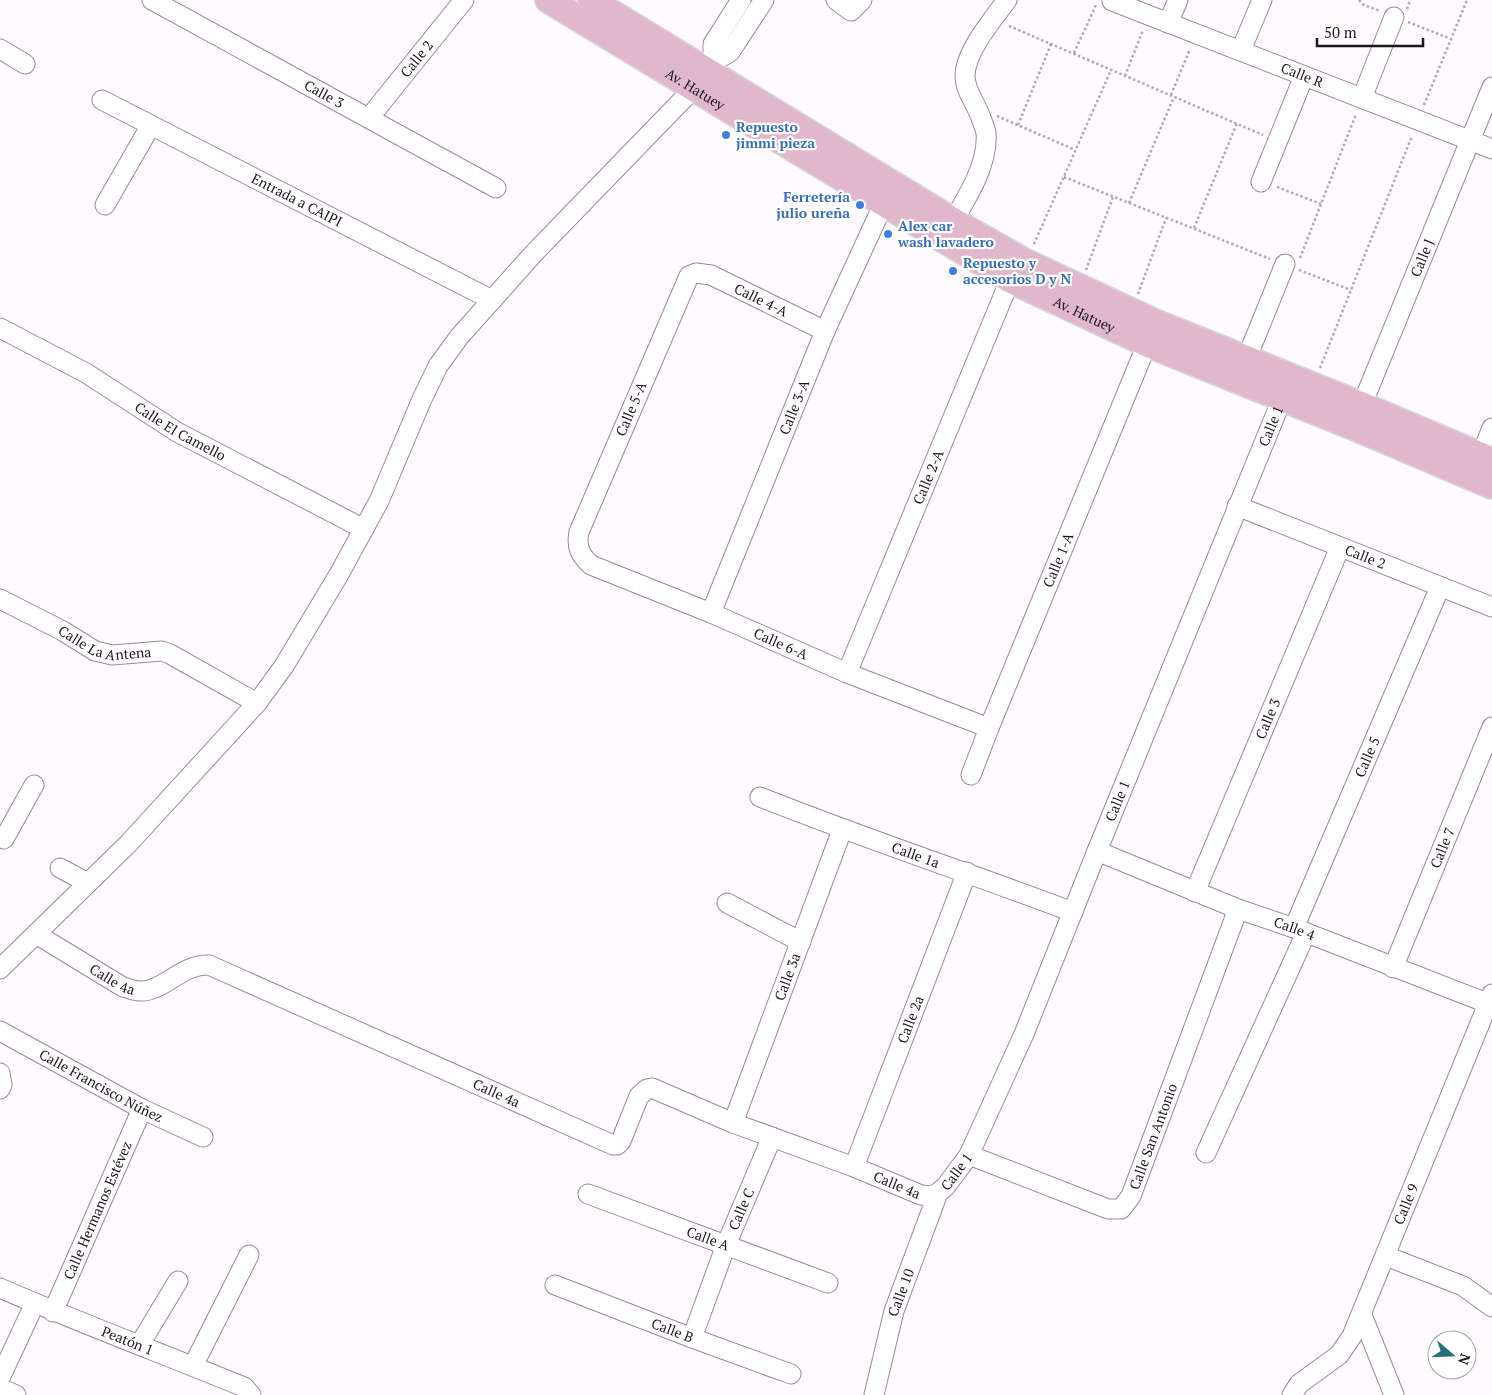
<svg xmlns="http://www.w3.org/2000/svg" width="1492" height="1395" viewBox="0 0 1492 1395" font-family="'PT Serif',serif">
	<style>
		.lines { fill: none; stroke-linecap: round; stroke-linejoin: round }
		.minor-casing { stroke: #9b879c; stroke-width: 21 }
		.major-casing { stroke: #d6d5d6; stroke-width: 28 }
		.path { stroke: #afa9af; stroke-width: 2.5; stroke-dasharray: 2.5 2.5; stroke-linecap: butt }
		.minor { stroke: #fff; stroke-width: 19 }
		.major { stroke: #e1b8cb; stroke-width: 25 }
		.shop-dot { fill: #3f7fe0; stroke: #fff; stroke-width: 2 }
		.labels { text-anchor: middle; stroke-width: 4.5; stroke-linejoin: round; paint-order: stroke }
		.street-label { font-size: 14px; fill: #1e161e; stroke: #fff }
		.shop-label { font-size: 14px; font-weight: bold; fill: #366cbe; stroke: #fff; text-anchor: start }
	</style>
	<rect width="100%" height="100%" fill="#fefafe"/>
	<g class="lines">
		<defs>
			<g id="minor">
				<path id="s1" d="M152 0 496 188"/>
				<path d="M836 0 851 11 862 0"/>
				<path id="s2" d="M1112 1 1492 149"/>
				<path d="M1168 23 1178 0"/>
				<path d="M0 49 25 64"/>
				<path d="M1241 50 1262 0"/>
				<path d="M713 62V44L741 0"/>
				<path d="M707 70 713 62 730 52 764 0"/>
				<path d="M1362 98 1394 17"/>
				<path id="s3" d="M102 100 492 300"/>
				<path id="s4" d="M369 118 464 0"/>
				<path d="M1261 182 1304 76"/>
				<path d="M105 205 151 125"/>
				<path d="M947 231C963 204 989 166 986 133 985 128 983 123 981 118 977 105 965 91 965 76 965 52 993 19 1007 0"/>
				<path id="s5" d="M0 328 86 373 177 432 364 529"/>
				<path id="s6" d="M825 331 711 275 696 273 689 276 579 532C576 547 580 555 591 565L711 613 847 673 989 728"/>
				<path d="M1246 360 1285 264"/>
				<path id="s7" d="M1357 417 1492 87"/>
				<path d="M1481 455 1492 428"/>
				<path id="s8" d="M1237 506 1492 607"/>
				<path id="s9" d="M0 599 63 631 95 651 112 655 162 651 170 654 257 703"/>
				<path id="s10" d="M711 613 825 331 884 203"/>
				<path id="s11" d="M847 673 1010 280"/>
				<path id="s12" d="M971 775 989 728 1147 344"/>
				<path id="s13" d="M760 797C863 838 969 873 1073 912"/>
				<path d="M4 839 34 785"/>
				<path id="s14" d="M1097 851 1238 909 1294 928 1492 1005"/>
				<path d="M60 868 88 883"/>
				<path id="s15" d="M1195 892 1340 547"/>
				<path d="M727 903 801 942"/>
				<path id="s16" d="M1294 928 1440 587"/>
				<path id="s17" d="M36 934 123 987C128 988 134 991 139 991 162 993 183 963 209 965L613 1145H617L621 1141 639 1096 647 1089 652 1088 733 1123 854 1167 921 1195 930 1196 938 1193 946 1186 969 1155 1024 1034 1097 851 1282 399"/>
				<path id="s18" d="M1393 968 1492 727"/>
				<path d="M0 969 129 843 257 703 284 666 338 576 379 501 422 399 438 366 459 337 534 253 694 88"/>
				<path id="s19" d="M0 1031 142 1109 203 1137"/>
				<path d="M0 1073 2 1085 0 1089"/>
				<path id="s20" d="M733 1123 842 830"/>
				<path d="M1206 1153 1306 933"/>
				<path id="s21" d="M969 1155 1108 1209H1121L1131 1196 1238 909"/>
				<path id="s22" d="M854 1167 967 872"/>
				<path id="s23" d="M588 1194 828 1283"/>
				<path d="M1386 1256 1463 1286 1492 1307"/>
				<path id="s24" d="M555 1285 692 1338 791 1374"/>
				<path id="s25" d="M0 1288C80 1323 163 1354 244 1387L251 1395"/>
				<path id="s26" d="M53 1312 142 1109"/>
				<path d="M1362 1315 1394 1395"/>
				<path id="s27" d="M692 1338 726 1245 772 1137"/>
				<path d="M140 1344 178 1281"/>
				<path d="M193 1366 249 1255"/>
				<path d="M0 1378 35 1303"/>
				<path d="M0 1388 16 1395"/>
				<path id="s28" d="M874 1395 894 1311 938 1193"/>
				<path id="s29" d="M1292 1395 1299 1384 1339 1355 1352 1336 1492 994"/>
			</g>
			<g id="major">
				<path id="s30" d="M548 0 1010 280 1147 344 1353 427 1492 486"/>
				<path d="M591 0 957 223 1026 262 1155 322 1362 405 1492 460"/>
			</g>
		</defs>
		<use href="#minor" class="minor-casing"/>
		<use href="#major" class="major-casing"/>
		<path class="path" d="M1359 0 1364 5 1380 11
			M1407 9 1410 0
			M1408 22 1451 39
			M1009 26 1263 135
			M1074 53 1096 5
			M1125 76 1143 30
			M1171 95 1190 49
			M1424 105 1467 0
			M997 116 1075 150
			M1018 125 1051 44
			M1064 177 1270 259
			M1277 187 1321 204
			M1129 203 1174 97
			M1194 228 1237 123
			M1034 244 1111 70
			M1300 258 1356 114
			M1086 270 1113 197
			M1299 270 1351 290
			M1138 294 1166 218
			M1320 368 1412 136"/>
		<use href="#minor" class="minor"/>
		<use href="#major" class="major"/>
	</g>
	<g class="shop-dot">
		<circle cx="726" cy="135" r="5"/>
		<circle cx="860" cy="205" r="5"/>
		<circle cx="888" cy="234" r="5"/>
		<circle cx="953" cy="271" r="5"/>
	</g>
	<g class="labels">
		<g class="street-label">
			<text dy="5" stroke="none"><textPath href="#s4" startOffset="76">Calle 2</textPath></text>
			<text dy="5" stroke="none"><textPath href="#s2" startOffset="204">Calle R</textPath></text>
			<text dy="5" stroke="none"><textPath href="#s30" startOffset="172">Av. Hatuey</textPath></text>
			<text dy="5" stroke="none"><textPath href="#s1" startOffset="196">Calle 3</textPath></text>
			<text dy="5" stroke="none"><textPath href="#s3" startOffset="219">Entrada a CAIPI</textPath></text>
			<text dy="5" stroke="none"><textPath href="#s7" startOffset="172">Calle J</textPath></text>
			<text transform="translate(761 300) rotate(26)" y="5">Calle 4-A</text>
			<text dy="5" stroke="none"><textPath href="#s30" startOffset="622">Av. Hatuey</textPath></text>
			<text dy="5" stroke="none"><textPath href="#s10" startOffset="222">Calle 3-A</textPath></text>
			<text transform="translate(631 409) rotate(-67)" y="5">Calle 5-A</text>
			<text dy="5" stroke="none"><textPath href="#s17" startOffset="1856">Calle 1</textPath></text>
			<text dy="5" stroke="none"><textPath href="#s5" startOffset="208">Calle El Camello</textPath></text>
			<text dy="5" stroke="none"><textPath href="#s11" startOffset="212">Calle 2-A</textPath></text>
			<text dy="5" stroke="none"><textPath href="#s8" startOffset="138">Calle 2</textPath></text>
			<text dy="5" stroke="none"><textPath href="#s12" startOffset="232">Calle 1-A</textPath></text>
			<text dy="5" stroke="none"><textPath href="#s9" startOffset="116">Calle La Antena</textPath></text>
			<text dy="5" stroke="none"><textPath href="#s6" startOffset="671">Calle 6-A</textPath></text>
			<text dy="5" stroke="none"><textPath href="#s15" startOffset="188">Calle 3</textPath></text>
			<text dy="5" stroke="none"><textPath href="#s16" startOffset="186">Calle 5</textPath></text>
			<text dy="5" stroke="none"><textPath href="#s17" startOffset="1451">Calle 1</textPath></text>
			<text dy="5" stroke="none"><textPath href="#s18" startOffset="130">Calle 7</textPath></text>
			<text dy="5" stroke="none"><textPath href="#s13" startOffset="166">Calle 1a</textPath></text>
			<text dy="5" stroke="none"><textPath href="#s14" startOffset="212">Calle 4</textPath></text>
			<text dy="5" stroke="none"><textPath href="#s17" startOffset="89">Calle 4a</textPath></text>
			<text dy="5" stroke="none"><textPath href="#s20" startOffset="156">Calle 3a</textPath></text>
			<text dy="5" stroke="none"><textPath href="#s22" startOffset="158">Calle 2a</textPath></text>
			<text dy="5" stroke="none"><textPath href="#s19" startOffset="115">Calle Francisco Núñez</textPath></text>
			<text dy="5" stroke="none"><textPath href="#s17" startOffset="509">Calle 4a</textPath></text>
			<text dy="5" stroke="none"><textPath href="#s21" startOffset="242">Calle San Antonio</textPath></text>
			<text dy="5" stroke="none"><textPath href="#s17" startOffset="1046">Calle 1</textPath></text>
			<text dy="5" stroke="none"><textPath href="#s17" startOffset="974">Calle 4a</textPath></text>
			<text dy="5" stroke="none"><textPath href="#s29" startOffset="228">Calle 9</textPath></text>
			<text dy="5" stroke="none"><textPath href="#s27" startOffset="138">Calle C</textPath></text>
			<text dy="5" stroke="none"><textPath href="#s26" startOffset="111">Calle Hermanos Estévez</textPath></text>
			<text dy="5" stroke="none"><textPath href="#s23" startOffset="128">Calle A</textPath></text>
			<text dy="5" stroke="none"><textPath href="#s28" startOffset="106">Calle 10</textPath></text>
			<text dy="5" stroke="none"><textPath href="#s24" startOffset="126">Calle B</textPath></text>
			<text dy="5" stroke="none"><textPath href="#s25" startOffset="138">Peatón 1</textPath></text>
		</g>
		<g class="shop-label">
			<text x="736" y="132">Repuesto<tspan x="736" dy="16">jimmi pieza</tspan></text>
			<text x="850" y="202" text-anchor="end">Ferretería<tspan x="850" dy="16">julio ureña</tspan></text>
			<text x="898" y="231">Alex car<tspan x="898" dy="16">wash lavadero</tspan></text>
			<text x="963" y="268">Repuesto y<tspan x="963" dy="16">accesorios D y N</tspan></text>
		</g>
	</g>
	<g transform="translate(1452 1355) rotate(109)"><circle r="24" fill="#ffffff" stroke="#a5a2a5"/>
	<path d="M0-4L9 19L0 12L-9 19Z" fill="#267177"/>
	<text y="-8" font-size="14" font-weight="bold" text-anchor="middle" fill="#1e161e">N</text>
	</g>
	<path d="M1317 38v8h106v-8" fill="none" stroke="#1e161e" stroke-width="2.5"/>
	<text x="1324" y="38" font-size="15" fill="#1e161e" stroke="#ffffff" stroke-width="4" paint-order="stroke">50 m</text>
</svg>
